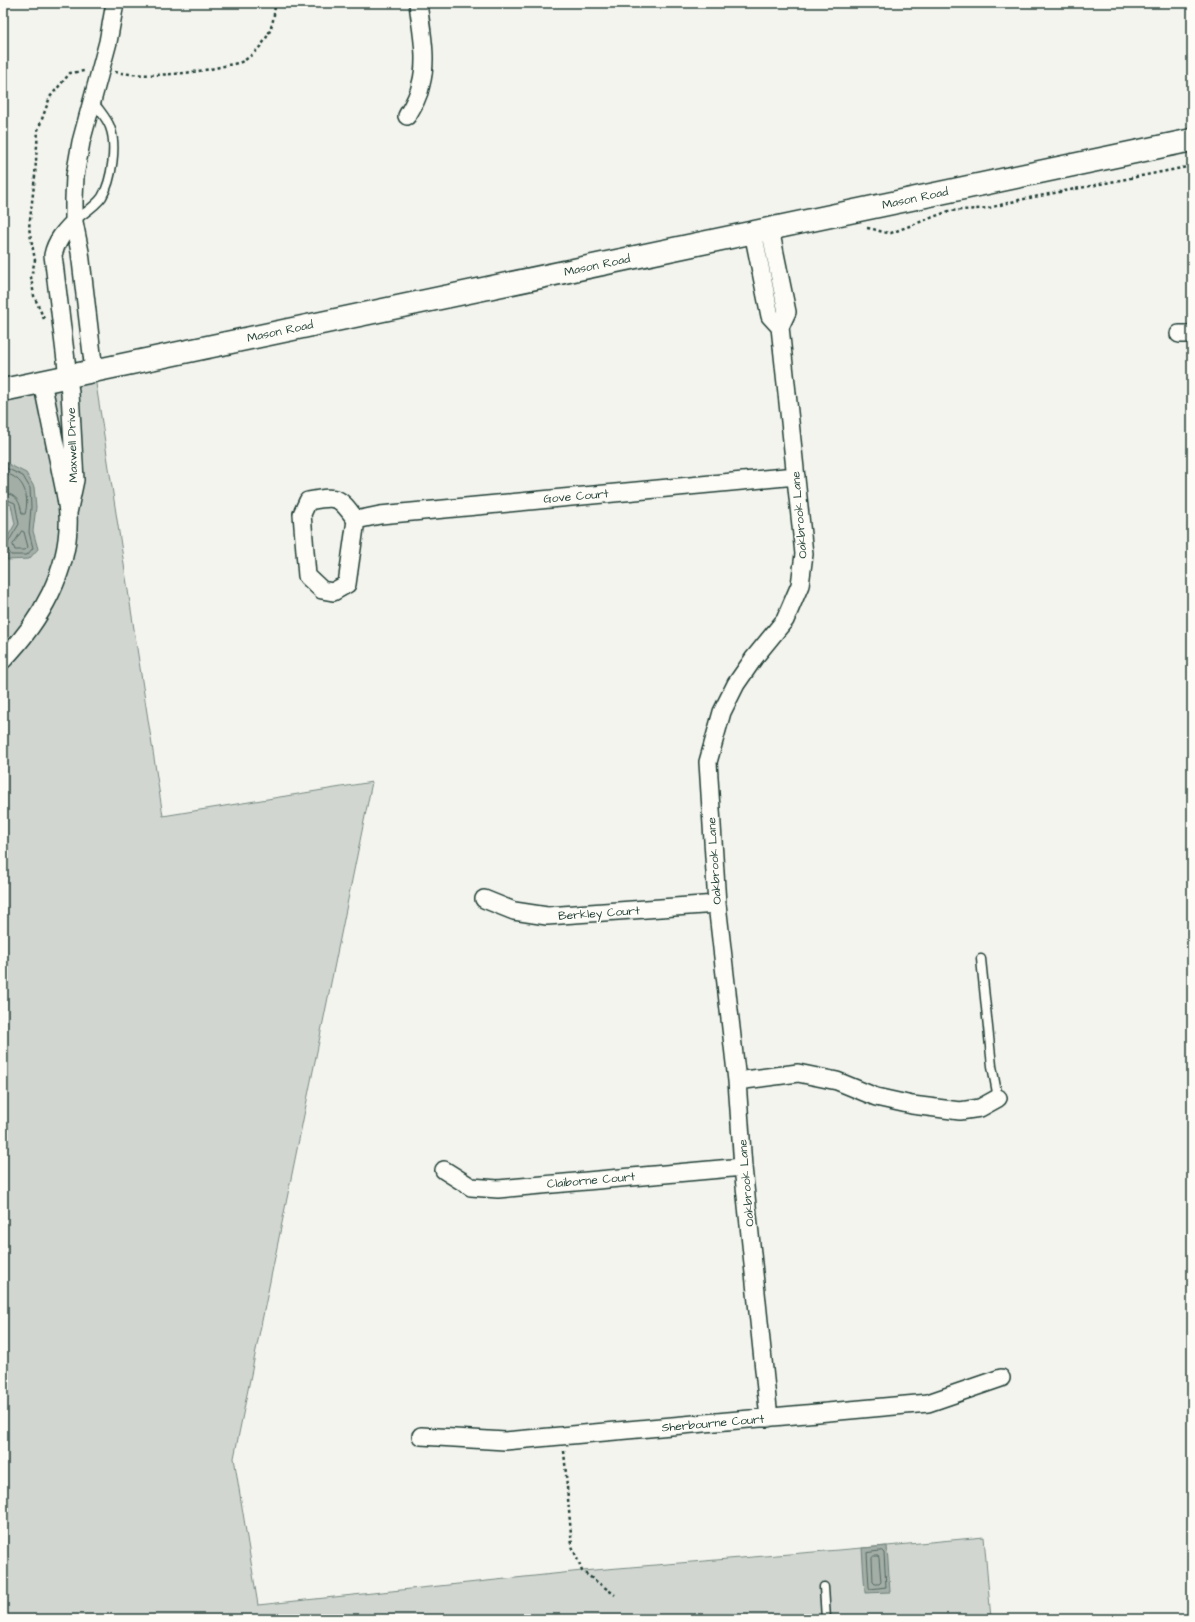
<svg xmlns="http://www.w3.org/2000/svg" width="1195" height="1622" viewBox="0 0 1195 1622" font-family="'Architects Daughter',sans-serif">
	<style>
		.green { fill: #d1d6d1; stroke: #788a82 }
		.water { fill: #a3aea7; stroke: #6e8179 }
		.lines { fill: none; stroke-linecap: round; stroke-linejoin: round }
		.shore { stroke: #546a62; stroke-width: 1 }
		.lane-casing { stroke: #1f3d34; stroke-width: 11 }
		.street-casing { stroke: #1f3d34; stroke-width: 20 }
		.secondary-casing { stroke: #1f3d34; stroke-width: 25 }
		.path { stroke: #1f3d34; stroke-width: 2.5; stroke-dasharray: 3 3; stroke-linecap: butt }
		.lane { stroke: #fdfcf7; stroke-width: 8 }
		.street { stroke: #fdfcf7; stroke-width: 17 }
		.secondary { stroke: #fdfcf7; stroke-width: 22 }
		.labels { text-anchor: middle; stroke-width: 3.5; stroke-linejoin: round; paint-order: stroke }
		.street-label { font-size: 12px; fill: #1f3d34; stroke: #fdfcf7 }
	</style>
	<rect width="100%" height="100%" fill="#f4f4ef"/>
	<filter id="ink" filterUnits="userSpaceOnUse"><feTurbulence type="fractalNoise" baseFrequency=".025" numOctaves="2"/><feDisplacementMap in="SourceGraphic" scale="8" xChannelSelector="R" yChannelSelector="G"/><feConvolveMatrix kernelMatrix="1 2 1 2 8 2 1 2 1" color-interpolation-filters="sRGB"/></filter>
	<g filter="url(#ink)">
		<path class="green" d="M94 371 163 816 372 782 234 1458 258 1605 582 1571 887 1546 984 1537 991 1619H3V390Z"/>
		<path class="water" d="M6 463 26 473 34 487 36 507 33 531 38 549 29 559 7 560 3 545 15 524 11 505 3 501V465Z
			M887 1546 890 1592 865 1593 862 1548Z"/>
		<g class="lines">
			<path class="shore" d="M3 468H6L23 476 30 488 31 507 29 532 33 548 27 555H11L6 546 19 524 15 503 3 498
				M3 473C24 476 30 496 25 514H22C20 502 17 494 3 493
				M22 531 24 532 28 547 25 550H15L13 545Z
				M882 1551 884 1553 886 1587 870 1589 869 1587 867 1553Z
				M874 1556H878L879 1558 881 1582 879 1584H875L873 1582 872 1558Z"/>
			<defs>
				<path id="lane" d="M74 221C83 214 96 206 102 197 112 180 117 145 110 127 107 118 98 109 93 101
					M981 959 992 1066 998 1098
					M824 1587 826 1619"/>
				<path id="street" d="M407 116C413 106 419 96 421 84 428 59 421 29 418 3
					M753 232 770 316 780 327
					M1179 334H1192
					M94 371 80 252 74 222V199L75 176 81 142 108 42 115 3
					M68 513 75 480 70 393 53 255C56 241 64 232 74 222
					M356 520 347 584 333 592 322 590 307 576 302 514 308 501C337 496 338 495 356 520L380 515 796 476
					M3 660C40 622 71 569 68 514 67 497 62 479 59 463 53 436 48 409 42 382
					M484 899 514 911 547 916 717 904
					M737 1081 798 1073 837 1081 876 1097 912 1105 960 1111 980 1108 998 1098
					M444 1170 471 1187 498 1189 743 1167
					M769 1418 743 1167 737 1081 717 904 708 762 722 712 736 684 754 658 785 620 800 585 804 554 780 327 787 312 770 229
					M421 1436 505 1441 928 1403 1001 1378"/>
				<path id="secondary" d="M3 390 1192 140"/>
			</defs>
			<use href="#lane" class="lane-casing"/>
			<use href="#street" class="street-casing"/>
			<use href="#secondary" class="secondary-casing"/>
			<path class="path" d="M115 72C150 78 193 74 228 65 233 64 241 63 245 60 266 45 274 29 275 3
				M867 228C876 229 882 233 891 233L949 211 989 208 1019 200 1192 166
				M44 319 34 296 31 277 35 260 29 228 35 176 38 130 50 97 70 73 84 71
				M564 1451 572 1546 582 1571 615 1595"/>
			<use href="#lane" class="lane"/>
			<use href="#street" class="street"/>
			<use href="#secondary" class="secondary"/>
		</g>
	</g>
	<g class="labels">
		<g class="street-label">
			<text transform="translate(915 198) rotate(-12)" y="4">Mason Road</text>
			<text transform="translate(597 265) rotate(-12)" y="4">Mason Road</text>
			<text transform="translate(280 331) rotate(-12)" y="4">Mason Road</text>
			<text transform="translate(72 445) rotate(-92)" y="4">Maxwell Drive</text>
			<text transform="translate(576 496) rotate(-5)" y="4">Gove Court</text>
			<text transform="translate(799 515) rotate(-95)" y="4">Oakbrook Lane</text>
			<text transform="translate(714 861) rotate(-94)" y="4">Oakbrook Lane</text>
			<text transform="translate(599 913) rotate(-4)" y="4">Berkley Court</text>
			<text transform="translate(591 1180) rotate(-5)" y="4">Claiborne Court</text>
			<text transform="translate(746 1183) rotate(-95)" y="4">Oakbrook Lane</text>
			<text transform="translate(713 1423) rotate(-5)" y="4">Sherbourne Court</text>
		</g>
	</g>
	<rect width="1195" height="1622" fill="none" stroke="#fdfcf7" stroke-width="16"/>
	<rect x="8" y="8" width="1179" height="1606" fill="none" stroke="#1f3d34" stroke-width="1.5" filter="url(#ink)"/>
</svg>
